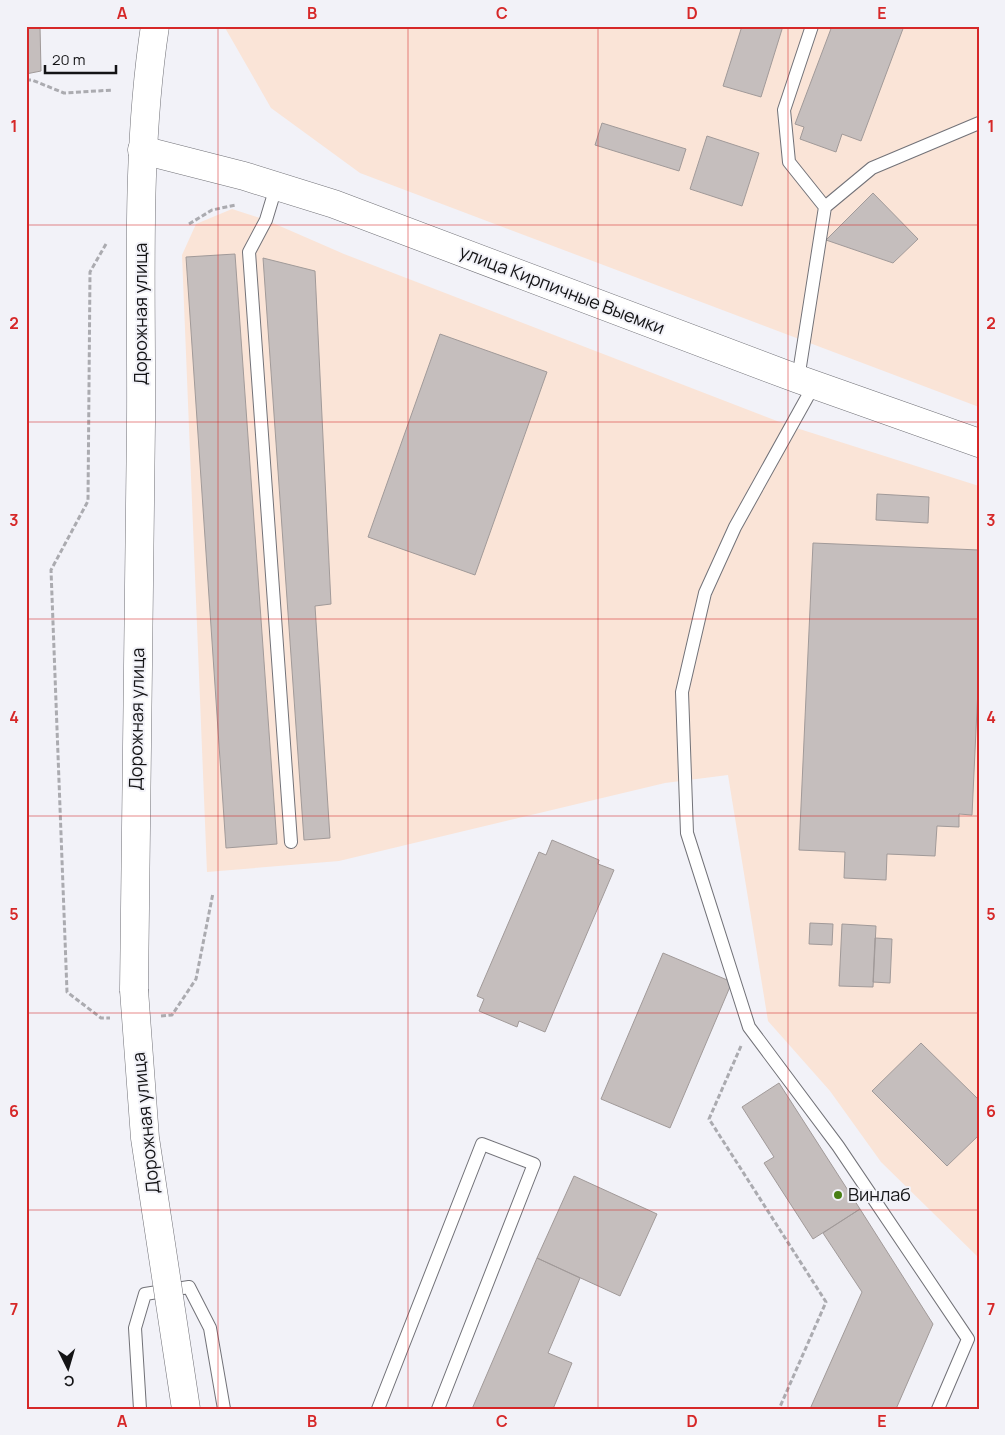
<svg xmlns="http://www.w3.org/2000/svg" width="1005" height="1435" viewBox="0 0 1005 1435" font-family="Manrope,sans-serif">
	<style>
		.industrial { fill: #fae4d7 }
		.building { fill: #c5bebd; stroke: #a19a99 }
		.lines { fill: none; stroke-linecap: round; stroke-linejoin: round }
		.service-casing { stroke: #727278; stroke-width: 14 }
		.tertiary-casing { stroke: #727278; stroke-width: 29 }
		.secondary-casing { stroke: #727278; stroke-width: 29 }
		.path { stroke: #ababb0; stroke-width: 3; stroke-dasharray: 5 2.5; stroke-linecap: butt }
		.service { stroke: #fff; stroke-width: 12 }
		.tertiary { stroke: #fff; stroke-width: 28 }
		.secondary { stroke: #fff; stroke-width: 28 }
		.secondary-bridge-casing { stroke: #727278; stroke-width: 29; stroke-linecap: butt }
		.secondary-bridge { stroke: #fff; stroke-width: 28 }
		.grid { fill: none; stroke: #d62828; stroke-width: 1; stroke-opacity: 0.55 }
		.poi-dot { fill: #497f14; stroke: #f2f2f8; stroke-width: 2 }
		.labels { text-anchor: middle; stroke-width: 4; stroke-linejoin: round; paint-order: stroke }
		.street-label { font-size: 18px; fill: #141416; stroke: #f2f2f8 }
		.poi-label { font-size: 18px; fill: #141416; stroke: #f2f2f8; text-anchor: start }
		.neatline { fill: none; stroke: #d62828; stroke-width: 2 }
		.grid-label { font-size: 16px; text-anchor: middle; font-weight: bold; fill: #d62828 }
	</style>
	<rect width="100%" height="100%" fill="#f2f2f8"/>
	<path class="industrial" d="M224 26H979V407L360 173 271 108Z
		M232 209 266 220 344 254 790 426 979 486V1258L881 1162 830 1091 768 1021 728 775 665 783 339 861 207 872 182 255 196 224Z"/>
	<path class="building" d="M26 26H40L41 71 26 74Z
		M742 26H783L761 97 723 86Z
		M832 26H904L861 141 842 134 836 152 800 139 804 127 795 124Z
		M602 123 686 149 679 171 595 145Z
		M707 136 759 153 742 206 690 189Z
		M873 193 918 239 893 263 826 240Z
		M235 254 277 844 226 848 186 257Z
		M263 258 315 271 331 604 315 606 330 838 304 840Z
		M440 334 547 372 475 575 368 537Z
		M877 494 929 497 928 523 876 520Z
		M813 543 979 550V667L972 815 959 814V827L937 826 935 856 887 854 886 880 844 878 845 852 799 850Z
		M552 840 599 860 598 864 614 870 545 1032 519 1021 517 1027 479 1011 484 999 477 996 539 852 546 855Z
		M810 923 833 924 832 945 809 944Z
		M842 924 876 926 873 987 839 986Z
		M875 938 892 939 890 983 873 982Z
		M663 953 732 982 670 1128 601 1099Z
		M921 1043 979 1100V1135L947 1166 872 1091Z
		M779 1083 860 1209 813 1239 764 1163 774 1157 742 1107Z
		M574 1176 657 1214 620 1296 537 1258Z
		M860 1209 933 1324 896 1409H810L862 1292 823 1233Z
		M537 1258 580 1278 548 1353 572 1363 553 1409H472Z"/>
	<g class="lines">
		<defs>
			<path id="service" d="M812 26 784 110 789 162 825 207
				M276 187 266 220 249 252 291 842
				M798 379 825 207 872 168 979 123
				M814 385 735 527 705 593 682 692 687 833 749 1027 838 1146 968 1339 938 1409
				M140 1409 135 1328 145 1294 189 1287 210 1328 224 1409
				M378 1409 482 1144 534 1164 438 1409"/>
			<path id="tertiary" d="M142 150 244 176 334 204 798 379 979 443"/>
			<path id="secondary" d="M134 990C136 801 139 612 141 423 142 291 135 157 155 26"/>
		</defs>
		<use href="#service" class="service-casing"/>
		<use href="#tertiary" class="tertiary-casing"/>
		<use href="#secondary" class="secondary-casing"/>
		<path class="path" d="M26 80H32L64 93 113 90
			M189 224 212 210 236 205
			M106 244 90 272 88 501 51 570 67 992 101 1018H110
			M161 1016 172 1015 196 979 213 893
			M741 1046 709 1119 826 1302 779 1409"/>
		<use href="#service" class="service"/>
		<use href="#tertiary" class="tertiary"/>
		<use href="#secondary" class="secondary"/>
		<defs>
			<path id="secondary-bridge" d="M134 990 145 1138 186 1409"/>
		</defs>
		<use href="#secondary-bridge" class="secondary-bridge-casing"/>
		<use href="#secondary-bridge" class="secondary-bridge"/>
	</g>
	<path class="grid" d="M218 26V1409M408 26V1409M598 26V1409M788 26V1409M26 225H979M26 422H979M26 619H979M26 816H979M26 1013H979M26 1210H979"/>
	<circle class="poi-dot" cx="838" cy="1195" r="5"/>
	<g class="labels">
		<g class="street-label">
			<text transform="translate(562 290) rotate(21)" y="6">улица Кирпичные Выемки</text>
			<text transform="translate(141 314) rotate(-90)" y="6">Дорожная улица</text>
			<text transform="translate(137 719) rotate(-89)" y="6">Дорожная улица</text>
			<text transform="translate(146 1123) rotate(-96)" y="6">Дорожная улица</text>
		</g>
		<g class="poi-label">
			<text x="848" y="1201">Винлаб</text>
		</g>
	</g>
	<rect width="1005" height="1435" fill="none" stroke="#f2f2f8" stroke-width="55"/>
	<g transform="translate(68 1368) rotate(175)" stroke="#f2f2f8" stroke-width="4" paint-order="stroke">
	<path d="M0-4L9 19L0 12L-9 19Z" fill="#141416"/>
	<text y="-8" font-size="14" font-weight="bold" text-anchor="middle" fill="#141416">С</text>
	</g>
	<path d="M45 65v8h71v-8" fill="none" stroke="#141416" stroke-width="2.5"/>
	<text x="52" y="65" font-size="15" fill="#141416" stroke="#f2f2f8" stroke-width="4" paint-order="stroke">20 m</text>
	<rect x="28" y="28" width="950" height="1380" class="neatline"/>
	<g class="grid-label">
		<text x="122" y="19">A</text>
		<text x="312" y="19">B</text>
		<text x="502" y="19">C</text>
		<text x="692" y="19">D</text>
		<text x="882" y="19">E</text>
		<text x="14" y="132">1</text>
		<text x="991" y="132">1</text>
		<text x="14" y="329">2</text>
		<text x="991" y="329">2</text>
		<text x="14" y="526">3</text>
		<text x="991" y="526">3</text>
		<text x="14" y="723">4</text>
		<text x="991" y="723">4</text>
		<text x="14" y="920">5</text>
		<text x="991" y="920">5</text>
		<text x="14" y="1117">6</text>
		<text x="991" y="1117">6</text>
		<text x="14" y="1315">7</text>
		<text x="991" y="1315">7</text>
		<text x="122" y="1427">A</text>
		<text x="312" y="1427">B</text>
		<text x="502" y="1427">C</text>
		<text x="692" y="1427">D</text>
		<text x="882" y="1427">E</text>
	</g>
</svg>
